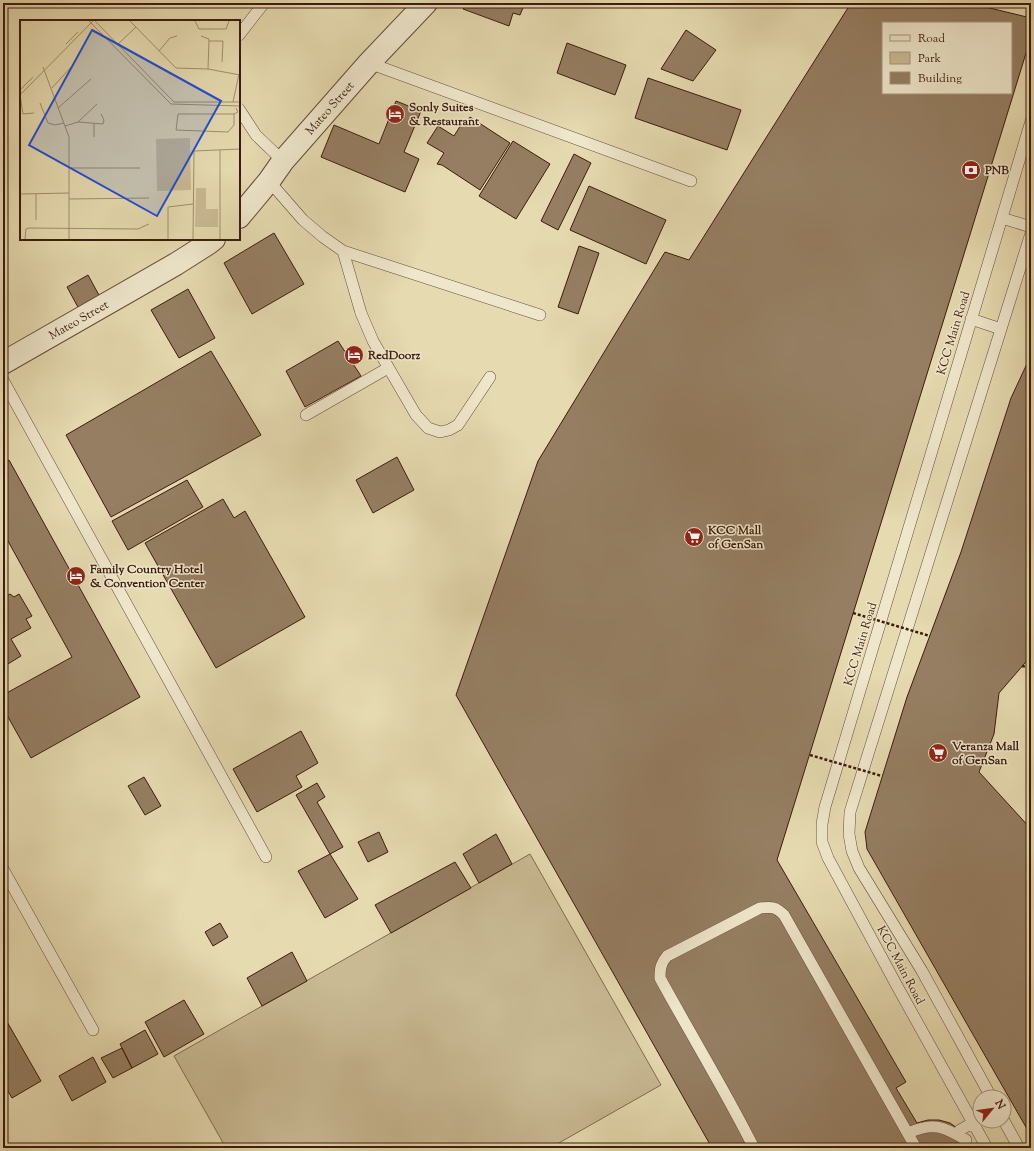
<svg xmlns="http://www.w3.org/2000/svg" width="1034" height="1151" viewBox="0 0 1034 1151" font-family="'Sorts Mill Goudy',serif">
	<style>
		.green { fill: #c9ba94; stroke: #836a50 }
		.building { fill: #957e62; stroke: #3d1b0d; fill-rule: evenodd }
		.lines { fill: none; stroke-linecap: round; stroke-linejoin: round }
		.lane-casing { stroke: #674b36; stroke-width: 12 }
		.street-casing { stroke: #674b36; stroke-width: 24 }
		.path { stroke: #3d1b0d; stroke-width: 2.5; stroke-dasharray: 3 2; stroke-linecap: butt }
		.lane { stroke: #efe7cc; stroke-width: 11 }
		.street { stroke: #efe7cc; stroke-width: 22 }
		.path-bridge { stroke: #3d1b0d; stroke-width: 2.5; stroke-dasharray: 3 2; stroke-linecap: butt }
		.labels { text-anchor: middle; stroke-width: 3; stroke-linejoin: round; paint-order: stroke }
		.poi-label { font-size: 12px; font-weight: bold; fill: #3d1b0d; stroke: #efe7cc; text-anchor: start }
		.street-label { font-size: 12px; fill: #3d1b0d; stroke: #efe7cc }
		.inset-road { fill: none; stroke: #a28e6f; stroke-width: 1 }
		.view { fill: #1d4ed8; fill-opacity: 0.15; stroke: #1d4ed8; stroke-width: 2 }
		.inset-edge { fill: none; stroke: #3d1b0d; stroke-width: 2 }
	</style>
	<rect width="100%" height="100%" fill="#e6dab0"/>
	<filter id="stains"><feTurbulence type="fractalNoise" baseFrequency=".005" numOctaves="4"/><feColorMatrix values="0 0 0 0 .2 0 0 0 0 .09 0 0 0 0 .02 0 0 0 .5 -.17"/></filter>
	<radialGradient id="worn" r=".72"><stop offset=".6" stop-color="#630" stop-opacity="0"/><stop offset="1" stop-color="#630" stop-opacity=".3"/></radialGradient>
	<path class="green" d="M530 854 661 1085 550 1148H226L174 1056Z"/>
	<path class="building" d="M466 3H525L520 15 513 13 509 26 463 9Z
		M851 3H969L1031 18V37L777 860 906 1082 896 1088 917 1123 928 1120H939L950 1123 960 1130 966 1140 969 1148H712L456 695 538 461 665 252 689 260ZM883 23H1011V93H883Z
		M686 30 716 50 693 81 661 69Z
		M567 43 626 65 615 95 557 73Z
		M648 78 741 110 727 150 635 118Z
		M396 101 421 111 404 152 419 159 405 192 321 157 334 125 379 144Z
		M470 117 510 143 480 190 442 165 437 164 444 153 427 143 438 126 454 136 464 120 467 122Z
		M513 141 550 164 516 219 479 196Z
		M574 154 591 163 558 230 541 221Z
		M589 186 666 220 646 264 570 230Z
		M274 233 304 284 252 314 224 263Z
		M579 246 599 253 578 314 558 307Z
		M88 275 100 297 79 309 67 287Z
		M188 289 215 338 179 358 151 310Z
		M338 341 361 376 305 407 286 371Z
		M211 351 261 435 111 517 66 435Z
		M1031 355V656L999 693 994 734 979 772 1031 829V1136L867 849 865 832 907 697 961 552 1011 398Z
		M397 457 414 490 373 513 356 480Z
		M9 460 140 697 31 758 3 708V695L72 657 3 532V463Z
		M187 480 203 507 128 550 112 521Z
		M223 499 234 518 245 511 305 617 216 668 145 543Z
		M10 594 14 597 19 594 32 616 26 619 31 628 11 639 21 656 3 667V598Z
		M301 731 318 763 296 776 302 787 257 812 233 769Z
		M144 777 161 806 145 815 128 786Z
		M317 783 325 797 317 802 343 847 330 854 296 795Z
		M379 832 388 852 368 862 358 842Z
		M496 834 512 864 479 883 463 854Z
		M330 854 358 899 325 918 298 871Z
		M455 862 471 888 391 933 375 905Z
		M220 923 228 937 213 946 205 932Z
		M292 952 307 981 262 1006 247 978Z
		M184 1000 204 1034 164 1057 145 1022Z
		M6 1020 41 1081 12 1098 3 1083V1022Z
		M145 1030 158 1054 132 1068 120 1044Z
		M122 1048 132 1068 113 1078 101 1058Z
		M93 1057 106 1082 72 1101 59 1076Z"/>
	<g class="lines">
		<defs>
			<path id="lane" d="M239 35 264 3
				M369 63 691 181
				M239 109 256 135 283 161
				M269 181 303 220 323 237 343 251 540 315
				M1002 218 1031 227
				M343 251 361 313 373 341 416 415 428 428 440 432 449 430 458 425 490 377
				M971 319 1001 329
				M3 380 266 857
				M306 415 388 368
				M3 869 93 1030
				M991 1097 922 971 859 868 852 851 849 834 850 812 1031 233
				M1004 1121 1019 1148
				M960 1130 980 1119
				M908 1133C933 1122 943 1126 966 1140
				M754 1148C725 1090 691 1035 660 978 660 968 661 963 667 956L760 908C772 907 775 906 784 915L916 1148
				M987 1148 897 986 828 858 822 842V824L825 807 1031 121"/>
			<g id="street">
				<path id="s1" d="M239 217 269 181 283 161 369 63 426 3"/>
				<path id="s2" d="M3 363 176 264 209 243 214 239"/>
			</g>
		</defs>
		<use href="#lane" class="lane-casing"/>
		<use href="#street" class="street-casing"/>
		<path class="path" d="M1022 666 1031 668"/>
		<use href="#lane" class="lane"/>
		<use href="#street" class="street"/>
		<path class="path-bridge" d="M853 613 930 636
			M810 755 882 776"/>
	</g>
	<defs>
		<symbol id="hotel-disc" viewBox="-11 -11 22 22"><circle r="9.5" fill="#8f2418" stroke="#efe7cc"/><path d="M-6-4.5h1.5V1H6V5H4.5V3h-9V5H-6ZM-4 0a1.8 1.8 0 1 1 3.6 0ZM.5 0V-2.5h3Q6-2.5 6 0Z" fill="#fff"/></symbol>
		<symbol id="bank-disc" viewBox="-11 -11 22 22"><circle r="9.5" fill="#8f2418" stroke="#efe7cc"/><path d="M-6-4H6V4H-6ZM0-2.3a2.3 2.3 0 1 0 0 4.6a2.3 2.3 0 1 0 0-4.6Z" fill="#fff"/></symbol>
		<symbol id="supermarket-disc" viewBox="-11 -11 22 22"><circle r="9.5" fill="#8f2418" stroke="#efe7cc"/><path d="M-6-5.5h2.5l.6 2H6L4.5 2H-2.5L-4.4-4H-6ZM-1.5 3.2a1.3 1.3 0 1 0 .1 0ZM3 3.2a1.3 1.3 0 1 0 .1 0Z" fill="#fff"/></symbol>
	</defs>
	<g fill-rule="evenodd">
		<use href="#hotel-disc" x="384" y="103" width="22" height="22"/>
		<use href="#bank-disc" x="960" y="159" width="22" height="22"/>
		<use href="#hotel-disc" x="343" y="344" width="22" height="22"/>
		<use href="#supermarket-disc" x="683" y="526" width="22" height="22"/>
		<use href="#hotel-disc" x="65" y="565" width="22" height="22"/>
		<use href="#supermarket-disc" x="927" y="742" width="22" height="22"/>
	</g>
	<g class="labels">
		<g class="poi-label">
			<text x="409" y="111">Sonly Suites<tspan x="409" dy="14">&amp; Restaurant</tspan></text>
			<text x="985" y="174">PNB</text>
			<text x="368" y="359">RedDoorz</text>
			<text x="708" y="534">KCC Mall<tspan x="708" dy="14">of GenSan</tspan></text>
			<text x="90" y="573">Family Country Hotel<tspan x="90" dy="14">&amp; Convention Center</tspan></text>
			<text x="952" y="750">Veranza Mall<tspan x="952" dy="14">of GenSan</tspan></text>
		</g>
		<g class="street-label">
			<text dy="4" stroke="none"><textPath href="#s1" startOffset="142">Mateo Street</textPath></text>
			<text dy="4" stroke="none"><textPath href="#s2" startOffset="87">Mateo Street</textPath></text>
			<text transform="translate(953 333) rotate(-73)" y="4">KCC Main Road</text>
			<text transform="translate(860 644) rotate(-73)" y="4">KCC Main Road</text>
			<text transform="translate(901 965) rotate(62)" y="4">KCC Main Road</text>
		</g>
	</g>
	<g transform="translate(20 20)">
		<rect width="220" height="220" fill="#e6dab0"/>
		<path d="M170 118 171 170 137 171 136 119ZM176 168H186V189H198V207H175Z" fill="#c9ba94"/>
		<path class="inset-road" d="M69 1 151 84 220 86M75 1 154 82H220M110 1 156 48 188 49 220 55M175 1 179 9H206L209 1M181 16 189 19 188 49M189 21H203L202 42M46 24 58 12M97 25 116 7M139 31 150 18 157 16M23 47 49 117V219M32 68 52 46M0 70 13 57M0 75 3 94 14 93M0 75 73 1M213 82 219 54M20 83 28 103 35 105 44 103M38 88 71 59M214 94V105L208 112 156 110 158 94H214L218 92 216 88M58 102 83 104 84 100 81 94M74 104V117M45 106 58 102 77 84M49 148H120M0 174 49 173M16 174V200M49 179 129 178M5 219 6 209 9 208 118 209 129 204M148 219V187L173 184M173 219 174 131 220 129M200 219V130"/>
		<path class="view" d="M72 10 201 81 137 196 9 125Z"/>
		<rect width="220" height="220" class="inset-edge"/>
	</g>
	<rect width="1034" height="1151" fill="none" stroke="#e6dab0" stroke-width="16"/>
	<rect x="4" y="4" width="1026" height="1143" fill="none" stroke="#3d1b0d" stroke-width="2"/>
	<rect x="8" y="8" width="1018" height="1135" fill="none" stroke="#3d1b0d"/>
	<rect x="882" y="22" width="130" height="72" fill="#efe7cc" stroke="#a89580"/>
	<rect x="890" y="35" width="20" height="6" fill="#efe7cc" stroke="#a89580"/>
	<text x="918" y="42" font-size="12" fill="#3d1b0d">Road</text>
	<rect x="890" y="52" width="20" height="12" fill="#c9ba94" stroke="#a89580"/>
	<text x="918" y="62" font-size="12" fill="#3d1b0d">Park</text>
	<rect x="890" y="72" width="20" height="12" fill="#957e62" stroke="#a89580"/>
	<text x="918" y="82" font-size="12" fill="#3d1b0d">Building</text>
	<g transform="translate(992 1109) rotate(61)"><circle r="19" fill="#efe7cc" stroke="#a89580"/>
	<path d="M0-3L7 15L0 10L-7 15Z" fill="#8f2418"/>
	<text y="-6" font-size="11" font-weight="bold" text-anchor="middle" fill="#3d1b0d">N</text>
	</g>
	<rect width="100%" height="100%" filter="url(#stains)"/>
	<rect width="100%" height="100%" fill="url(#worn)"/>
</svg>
